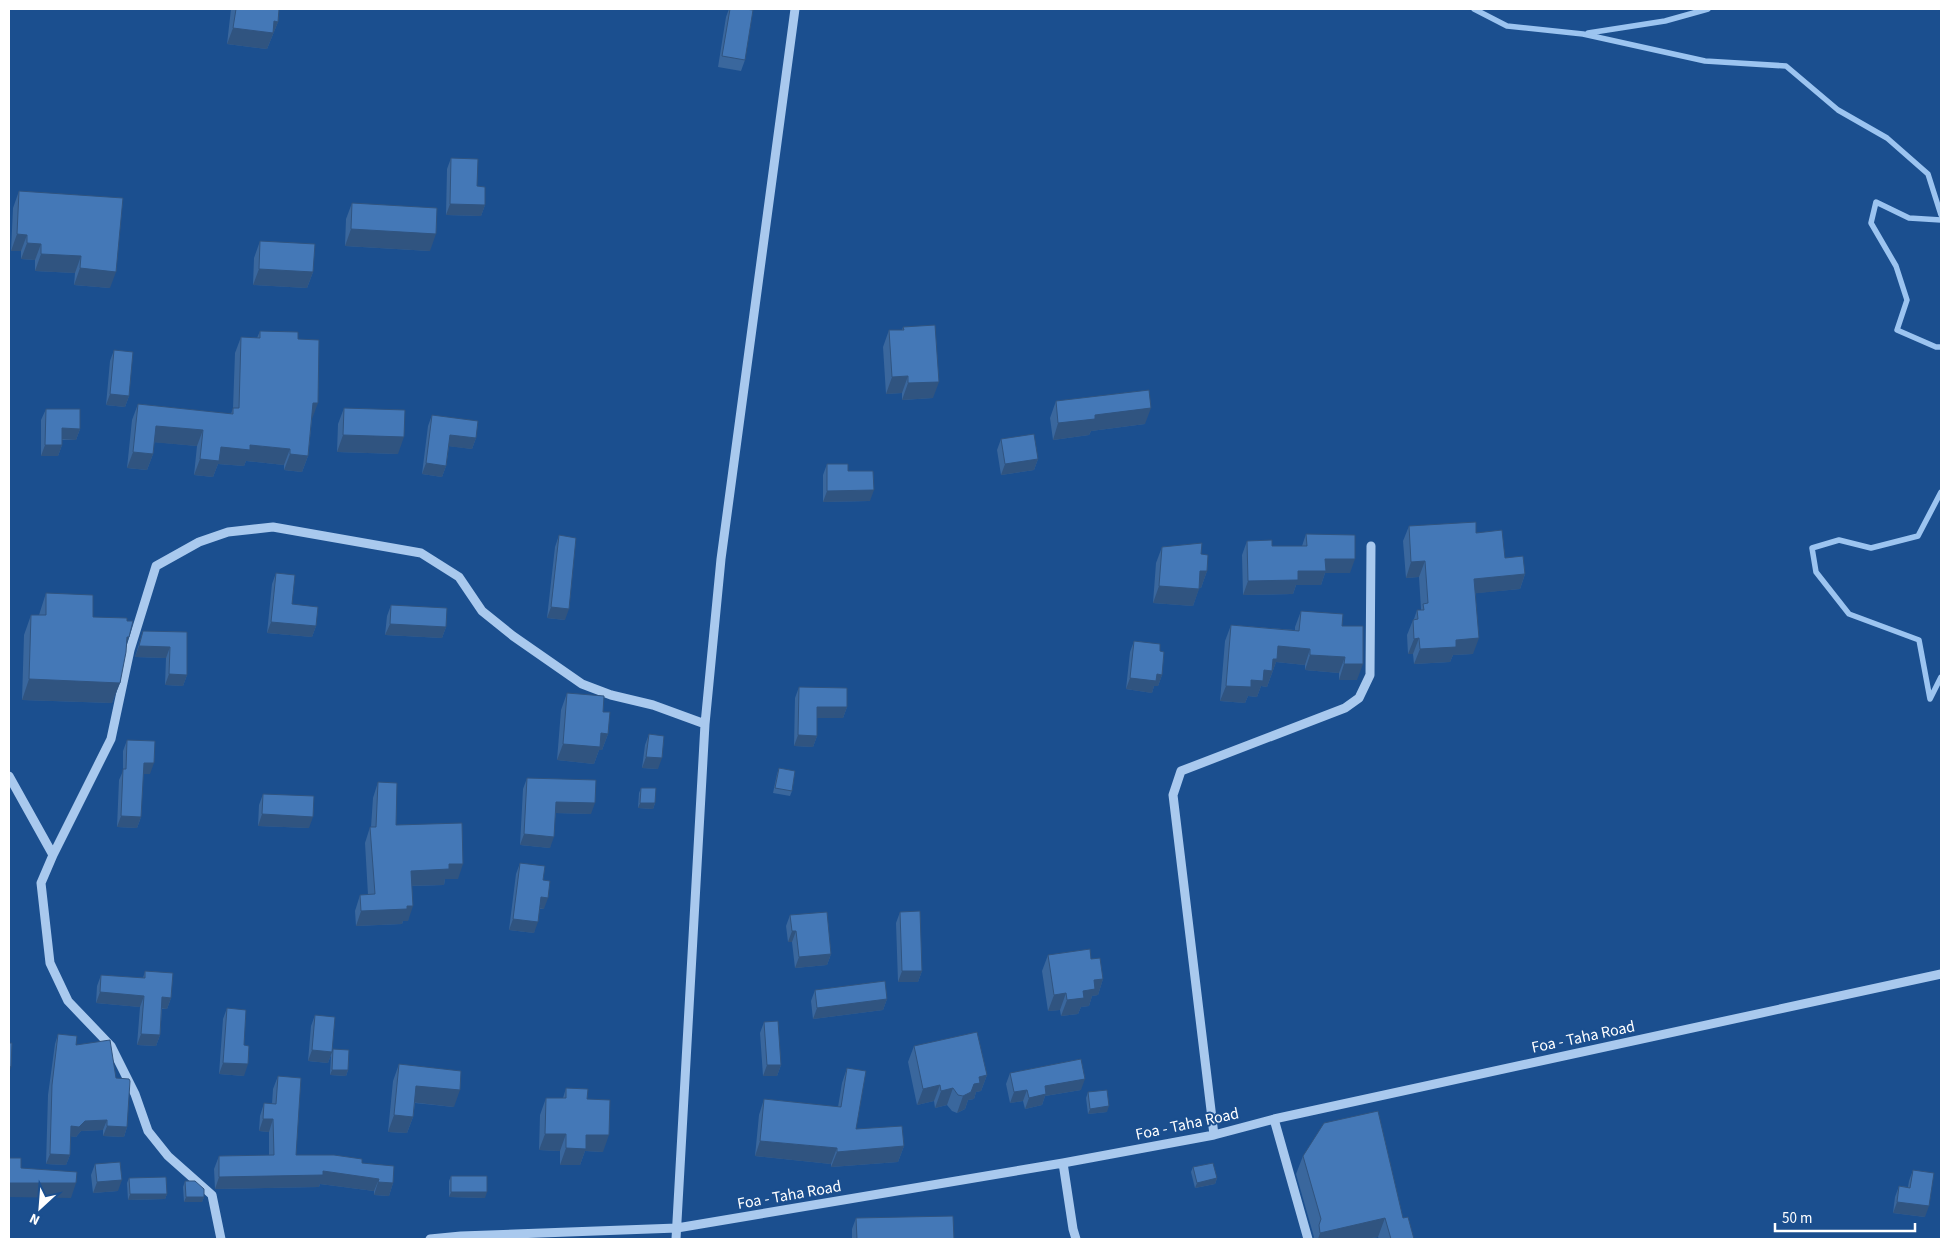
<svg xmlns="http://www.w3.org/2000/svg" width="1950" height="1248" viewBox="0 0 1950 1248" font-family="'Source Sans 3',sans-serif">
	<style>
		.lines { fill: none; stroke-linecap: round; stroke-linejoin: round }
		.stream { stroke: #9cc4f0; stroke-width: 5.5 }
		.minor { stroke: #a9c9ee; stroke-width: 9 }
		.wall { fill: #3a679d }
		.shaded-wall { fill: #305480 }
		.building { fill: #4478b7; stroke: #305480 }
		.labels { text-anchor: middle; stroke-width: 4; stroke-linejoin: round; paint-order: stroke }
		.street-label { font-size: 16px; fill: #fff; stroke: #1b4f8f }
	</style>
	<rect width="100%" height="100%" fill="#1b4f8f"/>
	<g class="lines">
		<path class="stream" d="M1474 9 1507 26 1583 34 1705 61 1786 66 1838 110 1887 138 1928 174 1941 215
			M1588 33 1665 21 1708 9
			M1941 220 1909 218 1876 202 1871 223 1896 266 1907 300 1897 330 1936 347H1941
			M1941 492 1918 536 1871 548 1839 540 1812 548 1816 572 1849 614 1919 640 1930 699 1941 677"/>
		<path class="minor" d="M9 776 53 855
			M1274 1119 1308 1239
			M1214 1135 1173 795 1181 771 1345 708 1359 698 1370 675 1371 546
			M1063 1163 1073 1229 1076 1239
			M221 1239 212 1195 168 1156 148 1131 135 1094 111 1046 68 1001 50 963 41 883 53 855 111 739 130 650 156 566 199 542 228 532 273 527 421 553 459 577 482 611 513 636 582 684 611 695 653 705 705 724
			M430 1239 461 1236 677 1228 1063 1163 1214 1135 1274 1119 1941 974
			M676 1239 705 724 721 559 795 9"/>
	</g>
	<path class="wall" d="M231 9H279L278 22 267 49 227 44Z
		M729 9H745V60L741 71 718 67 726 17Z
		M451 158 477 186 485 205 481 216 446 215 447 169Z
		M19 191 110 288 74 285 75 273 35 271V260L21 259V251H11L13 208Z
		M352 203 430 251 345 246 346 219Z
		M260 241 313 272 307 288 253 285 254 258Z
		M903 327 933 398 902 400V393L886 394 883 347 889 330H902Z
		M260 331 312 419 308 456 302 472 284 470V465L246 461 244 466 218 464 213 477 194 475 197 446 154 442 153 454 147 470 127 468 132 420 138 404 231 414 233 408 235 353 241 337 257 338Z
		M114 350 129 396 125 407 106 405 110 361Z
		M1056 401 1145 424 1091 431 1089 435 1053 440 1050 418Z
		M344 408 398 454 337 452 338 424Z
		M46 409 80 429 76 440H62V445L58 456H41V420Z
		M432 415 476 438 472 449 449 446 446 466 442 477 422 474 428 426Z
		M1001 439 1038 459 1034 470 1001 475 997 450Z
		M827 464 848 471 870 501 823 502V475Z
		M1409 526 1476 533 1505 558 1525 574 1520 589 1476 593 1473 654 1453 655 1450 662 1414 664 1413 654H1408L1407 635 1413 620 1414 619 1417 610H1421V609L1419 577 1406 578 1403 541Z
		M1306 534 1350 573H1325L1321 585H1296L1293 594 1243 595 1242 555 1247 541 1272 546H1302Z
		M559 535 565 620 547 618 555 547Z
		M1162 547 1201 554 1207 571 1201 588H1199L1193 606 1153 603 1156 563Z
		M276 573 292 604 316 626 312 637 267 633 272 584Z
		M46 593 93 617 127 621 129 637 126 645 120 683 112 703 22 700 24 635 31 615H39Z
		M391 605 446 627 442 638 385 635 387 616Z
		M1301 611 1342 626 1357 680H1339V673L1305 670V665L1276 662 1267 687 1261 686 1257 697 1248 696 1245 703 1220 701 1225 641 1231 625 1295 630V627Z
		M143 631 187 632V675L183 686 165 685 166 658 135 657Z
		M1134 641 1160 651 1162 675 1158 686H1154L1152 693 1126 689 1130 652Z
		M799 687 847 707 843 718H817V736L813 747 794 746 795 698Z
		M567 693 603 712 608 734 602 750H599L594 764 557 760 561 710Z
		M649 734 658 769 642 768 645 745Z
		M127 740 150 774H143L141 817 137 828 117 827 119 780 123 771V751Z
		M779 768 792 791 790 796 773 793 777 774Z
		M527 778 591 814 556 813 550 848 520 845 523 789Z
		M378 782 396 825 458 879H445L444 885 412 886 408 921H403L402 924 356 926 355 911 360 895H368L365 843 370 827H371L373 798Z
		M641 788 655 803 653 809 638 808 639 793Z
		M263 794 309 828 258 826 259 805Z
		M520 863 543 880 544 909H539L534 933 509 930 516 874Z
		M900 912 922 971 918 982H898L896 923Z
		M790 915 831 954 827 965 795 968 792 942H788L786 926Z
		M1048 955 1091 959 1103 979 1098 995 1092 996 1089 1006 1081 1007 1078 1014 1061 1016 1060 1010 1048 1011 1042 971Z
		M145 971 171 998 167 1009H162L160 1035 156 1046 137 1045 140 1007 96 1003 97 986 101 975 143 978Z
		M815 990 887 999 883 1010 813 1019 811 1001Z
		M227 1008 244 1045V1076L219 1074 223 1019Z
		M315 1015 332 1052 333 1049 348 1070 346 1076 330 1075 331 1055 328 1063 308 1061 311 1026Z
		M764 1022 781 1065 777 1076H763L760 1033Z
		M58 1034 76 1045 116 1078 127 1127 124 1137 103 1136V1130L81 1131 76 1137 70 1136V1155L66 1165 46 1164 48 1095 55 1044Z
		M914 1046 987 1075 981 1091 976 1092 974 1099 968 1100 965 1109 957 1113 952 1111 947 1105 935 1108 934 1101 917 1105 908 1062Z
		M399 1064 454 1107 415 1103 413 1117 407 1133 388 1132 393 1081Z
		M847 1068 856 1129 904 1146 898 1162 831 1167V1164L755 1156 759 1115 764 1099 838 1107 842 1083Z
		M1010 1073 1081 1090 1045 1096 1042 1105 1025 1109 1023 1101 1010 1103 1006 1084Z
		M278 1076 296 1155 362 1163 393 1183 389 1196 374 1195V1191L320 1184 319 1187 215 1189 214 1169 219 1156 269 1155V1132L259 1131 260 1116 264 1103 272 1104 273 1089Z
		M566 1088 587 1099 603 1152 585 1151 580 1165H560V1151L539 1150 540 1115 546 1098H563Z
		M1088 1092 1107 1112 1088 1114 1086 1098Z
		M1303 1156 1403 1218 1414 1239H1379L1378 1237 1366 1239H1313L1314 1237 1296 1174Z
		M95 1164 118 1191 93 1193 91 1175Z
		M1193 1167 1217 1178 1215 1184 1195 1188 1191 1172Z
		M1913 1170 1925 1217 1893 1213 1895 1197 1899 1186 1908 1187 1909 1181Z
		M451 1176 485 1198 449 1197V1181Z
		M129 1178 167 1194 165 1199 128 1200 127 1183Z
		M185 1181 204 1197 202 1202H184L183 1187Z
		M856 1218 954 1239H852V1229Z"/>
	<path class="shaded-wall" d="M274 21 278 22 267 49 227 44 233 28Z
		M450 204 485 205 481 216 446 215Z
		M351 229 436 234 430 251 345 246Z
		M17 234 27 235 21 251H11Z
		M27 243 41 244 35 260 21 259Z
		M41 254 81 256 75 273 35 271Z
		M80 268 116 272 110 288 74 285Z
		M259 269 313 272 307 288 253 285Z
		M908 376 902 393 886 394 892 377Z
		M939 382 933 398 902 400 908 383Z
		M110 394 129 396 125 407 106 405Z
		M313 403H318L312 419H307Z
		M1151 408 1145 424 1091 431 1089 435 1053 440 1058 423 1095 415Z
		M156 426 203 430 197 446 150 442Z
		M62 428 80 429 76 440 58 439Z
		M343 435 404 437 398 454 337 452Z
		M450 435 476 438 472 449 446 446Z
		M45 445H62L58 456H41Z
		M250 445 290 449 284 465 246 461 244 466 218 464 213 477 194 475 200 459 221 447Z
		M133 452 153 454 147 470 127 468Z
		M290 454 308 456 302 472 284 470Z
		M1038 459 1034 470 1001 475 1005 464Z
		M426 463 446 466 442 477 422 474Z
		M874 490 870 501 823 502 827 491Z
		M1325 559H1355L1350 573H1325L1321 585H1296L1293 594 1243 595 1248 581Z
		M1425 561 1419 577 1406 578 1411 562Z
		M1200 571H1207L1201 588 1194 587Z
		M1525 574 1520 589 1469 594 1474 579Z
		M1159 586 1199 589 1193 606 1153 603Z
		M551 607 569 609 565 620 547 618Z
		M271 622 316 626 312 637 267 633Z
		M390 624 446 627 442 638 385 635Z
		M127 637H129L122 657Z
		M1419 638 1413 654H1408L1414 639Z
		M1479 638 1473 654 1453 655 1450 662 1414 664 1420 649 1456 640Z
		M139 646 170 647 166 658 135 657Z
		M1278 646 1310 649 1305 665 1276 662 1267 687 1261 686 1257 697 1248 696 1245 703 1220 701 1226 686 1251 680 1264 670Z
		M1310 655 1345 657 1339 673 1305 670Z
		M1344 664H1363L1357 680H1339Z
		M169 674 187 675 183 686 165 685Z
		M1157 674 1162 675 1158 686H1154L1152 693 1126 689 1130 678Z
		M29 679 120 683 112 703 22 700Z
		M817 707H847L843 718H813Z
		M601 733 608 734 602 750H599L594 764 557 760 563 744Z
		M798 735 817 736 813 747 794 746Z
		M646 757 662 758 658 769 642 768Z
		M144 763H154L150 774H140Z
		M556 802 595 803 591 814 552 813Z
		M640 803H655L653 809 638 808Z
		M262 814 313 817 309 828 258 826Z
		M121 816 141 817 137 828 117 827Z
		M524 834 554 837 550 848 520 845Z
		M449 864H463L458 879H445L444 885 405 886 411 871Z
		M541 897 548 898 544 909 537 908Z
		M407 906H413L408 921H403L402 924 356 926 361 911Z
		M513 919 538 922 534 933 509 930Z
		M792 931H796L792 942H788Z
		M831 954 827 965 795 968 799 957Z
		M902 971H922L918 982H898Z
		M1103 979 1098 995 1092 996 1089 1006 1081 1007 1078 1014 1061 1016 1067 1000 1094 980Z
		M100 992 144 996 140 1007 96 1003Z
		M1066 993 1060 1010 1048 1011 1054 995Z
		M162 997 171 998 167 1009 158 1008Z
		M887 999 883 1010 813 1019 817 1008Z
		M141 1034 160 1035 156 1046 137 1045Z
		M312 1050 332 1052 328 1063 308 1061Z
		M223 1063 248 1064 244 1076 219 1074Z
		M767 1065H781L777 1076H763Z
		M9 1066 11 1067 9 1074Z
		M332 1070H348L346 1076 330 1075Z
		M987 1075 981 1091 976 1092 974 1099 968 1100 965 1109 957 1113 963 1096 979 1077Z
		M1085 1079 1081 1090 1045 1096 1042 1105 1025 1109 1029 1098 1045 1086Z
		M940 1085 934 1101 917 1105 923 1089Z
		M416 1086 460 1090 454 1107 410 1102Z
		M953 1088 947 1105 935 1108 941 1091Z
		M1027 1090 1023 1101 1010 1103 1014 1092Z
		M1109 1106 1107 1112 1088 1114 1090 1109Z
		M394 1115 413 1117 407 1133 388 1132Z
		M263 1119H273L269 1132 259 1131Z
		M107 1120 103 1130 81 1131 76 1137 67 1136 71 1126 85 1121Z
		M107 1126 127 1127 124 1137 103 1136Z
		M545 1134H566L560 1151 539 1150Z
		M586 1135H609L603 1152 585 1151 580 1165H560L566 1148Z
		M760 1141 837 1148 831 1164 755 1156Z
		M904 1146 898 1162 831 1167 837 1152Z
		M50 1154 70 1155 66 1165 46 1164Z
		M323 1171 379 1179 374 1191 320 1184 319 1187 215 1189 219 1177Z
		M1217 1178 1215 1184 1195 1188 1197 1183Z
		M122 1180 118 1191 93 1193 97 1182Z
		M378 1182 393 1183 389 1196 374 1195Z
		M9 1183H76L71 1198 9 1197Z
		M451 1192H487L485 1198 449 1197Z
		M130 1194H167L165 1199 128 1200Z
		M186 1197H204L202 1202H184Z
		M1897 1202 1929 1206 1925 1217 1893 1213Z
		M1385 1218 1378 1237 1366 1239H1318L1320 1233Z"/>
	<path class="building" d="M236 9H279L278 22 274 21 273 33 233 28Z
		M730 9H745L753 10 745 60 722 56Z
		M451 158 478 159 477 186 485 187V205L450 204Z
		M19 191 123 198 116 272 80 268 81 256 41 254V244L27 243V235L17 234Z
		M352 203 437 208 436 234 351 229Z
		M260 241 315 244 313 272 259 269Z
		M935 325 939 382 908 383V376L892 377 889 330H904L903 327Z
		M260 331 298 332V339L319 340 318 403H313L308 456 290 454V449L250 445V450L221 447 219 461 200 459 203 430 156 426 153 454 133 452 138 404 233 414V408H239L241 337 260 338Z
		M114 350 133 352 129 396 110 394Z
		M1149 390 1151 408 1095 415V419L1058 423 1056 401Z
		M344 408 405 410 404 437 343 435Z
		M46 409H80V429L62 428V445H45Z
		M432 415 478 421 476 438 450 435 446 466 426 463Z
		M1034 434 1038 459 1005 464 1001 439Z
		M827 464H848V471H873L874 490 827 491Z
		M1476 522V533L1502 530 1505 558 1523 556 1525 574 1474 579 1479 638 1456 640V647L1420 649 1419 638 1414 639 1413 620 1418 619 1417 610H1424L1423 604 1428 603 1425 561 1411 562 1409 526Z
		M1306 534 1355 535V559H1325L1326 571H1298V580L1248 581 1247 541 1272 540V546H1307Z
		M559 535 576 538 569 609 551 607Z
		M1202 543 1201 554 1208 555 1207 571H1200L1199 589 1159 586 1162 547Z
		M276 573 295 575 292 604 318 607 316 626 271 622Z
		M46 593 93 595V617L127 618V621H133L129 637H127L126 652 120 683 29 679 31 615H46Z
		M391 605 447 608 446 627 390 624Z
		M1301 611 1343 614 1342 626H1363V664H1344L1345 657 1310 655V649L1278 646 1277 659H1273L1272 671 1264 670 1263 681 1251 680V687L1226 686 1231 625 1299 631Z
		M143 631 187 632V675L169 674 170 647 139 646Z
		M1134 641 1160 644V651L1164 652 1162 675 1157 674 1156 681 1130 678Z
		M799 687 847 688V707H817V736L798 735Z
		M567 693 604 696 603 712H610L608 734 601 733 600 747 563 744Z
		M649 734 664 736 662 758 646 757Z
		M127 740 155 741 154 763H144L141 817 121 816 123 769H126Z
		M779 768 795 771 792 791 775 788Z
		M527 778 596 780 595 803 556 802 554 837 524 834Z
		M378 782 397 783 396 825 462 823 463 864H449V869L411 871 413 906H407V909L361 911 360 895 375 894 370 827H376Z
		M641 788H656L655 803H640Z
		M263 794 314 796 313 817 262 814Z
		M520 863 545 866 543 880 550 881 548 898 541 897 538 922 513 919Z
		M920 911 922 971H902L900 912Z
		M827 912 831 954 799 957 796 931H792L790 915Z
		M1090 949 1091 959 1100 958 1103 979 1094 980 1095 989 1083 991 1084 998 1067 1000 1066 993 1054 995 1048 955Z
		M145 971 173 973 171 998 162 997 160 1035 141 1034 144 996 100 992 101 975 145 978Z
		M885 981 887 999 817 1008 815 990Z
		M227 1008 246 1010 244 1045 249 1046 248 1064 223 1063Z
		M315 1015 335 1017 332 1052 312 1050Z
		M778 1021 781 1065H767L764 1022Z
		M977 1032 987 1075 979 1077 980 1083 974 1084 971 1092 963 1096 958 1095 953 1088 941 1091 940 1085 923 1089 914 1046Z
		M58 1034 77 1036 76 1045 110 1040 116 1078 129 1079 130 1081 127 1127 107 1126V1120L85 1121 79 1127 71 1126 70 1155 50 1154 52 1085Z
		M9 1043H12L11 1067 9 1066Z
		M333 1049 349 1050 348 1070H332Z
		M1081 1059 1085 1079 1045 1086 1046 1094 1029 1098 1027 1090 1014 1092 1010 1073Z
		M399 1064 461 1071 460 1090 416 1086 413 1117 394 1115Z
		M847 1068 866 1071 856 1129 902 1126 904 1146 837 1152V1148L760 1141 764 1099 841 1107Z
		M278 1076 301 1078 296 1155H334L362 1159V1163L394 1166 393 1183 378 1182 379 1179 323 1171V1175L219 1177V1156L274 1155 273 1119H263L264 1103 276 1104Z
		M566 1088 588 1089 587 1099 610 1100 609 1135H586V1149L566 1148V1134H545L546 1098H566Z
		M1107 1090 1109 1106 1090 1109 1088 1092Z
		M1378 1111 1403 1218 1408 1217 1414 1239H1391L1385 1218 1320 1233 1319 1225 1321 1219 1303 1156 1324 1123Z
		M9 1158H21V1168L77 1172 76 1183H9Z
		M120 1162 122 1180 97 1182 95 1164Z
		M1213 1163 1217 1178 1197 1183 1193 1167Z
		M1913 1170 1934 1173 1929 1206 1897 1202 1899 1186 1910 1188Z
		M451 1176H487V1192H451Z
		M166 1177 167 1194H130L129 1178Z
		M185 1181H195L204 1189V1197H186Z
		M953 1216 954 1239H857L856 1218Z"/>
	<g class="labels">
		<g class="street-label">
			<text transform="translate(1583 1036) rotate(-12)" y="6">Foa - Taha Road</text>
			<text transform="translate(1187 1123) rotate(-12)" y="6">Foa - Taha Road</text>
			<text transform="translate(789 1194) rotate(-10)" y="6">Foa - Taha Road</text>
		</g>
	</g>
	<rect width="1950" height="1248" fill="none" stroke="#ffffff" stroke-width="20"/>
	<g transform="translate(40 1208) rotate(206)" stroke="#1b4f8f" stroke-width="4" paint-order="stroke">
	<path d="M0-4L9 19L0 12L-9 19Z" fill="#ffffff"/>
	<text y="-8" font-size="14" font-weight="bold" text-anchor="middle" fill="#ffffff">N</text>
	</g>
	<path d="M1775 1223v8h140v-8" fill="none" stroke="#ffffff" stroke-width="2.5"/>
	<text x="1782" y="1223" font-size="15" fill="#ffffff" stroke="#1b4f8f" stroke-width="4" paint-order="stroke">50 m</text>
</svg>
